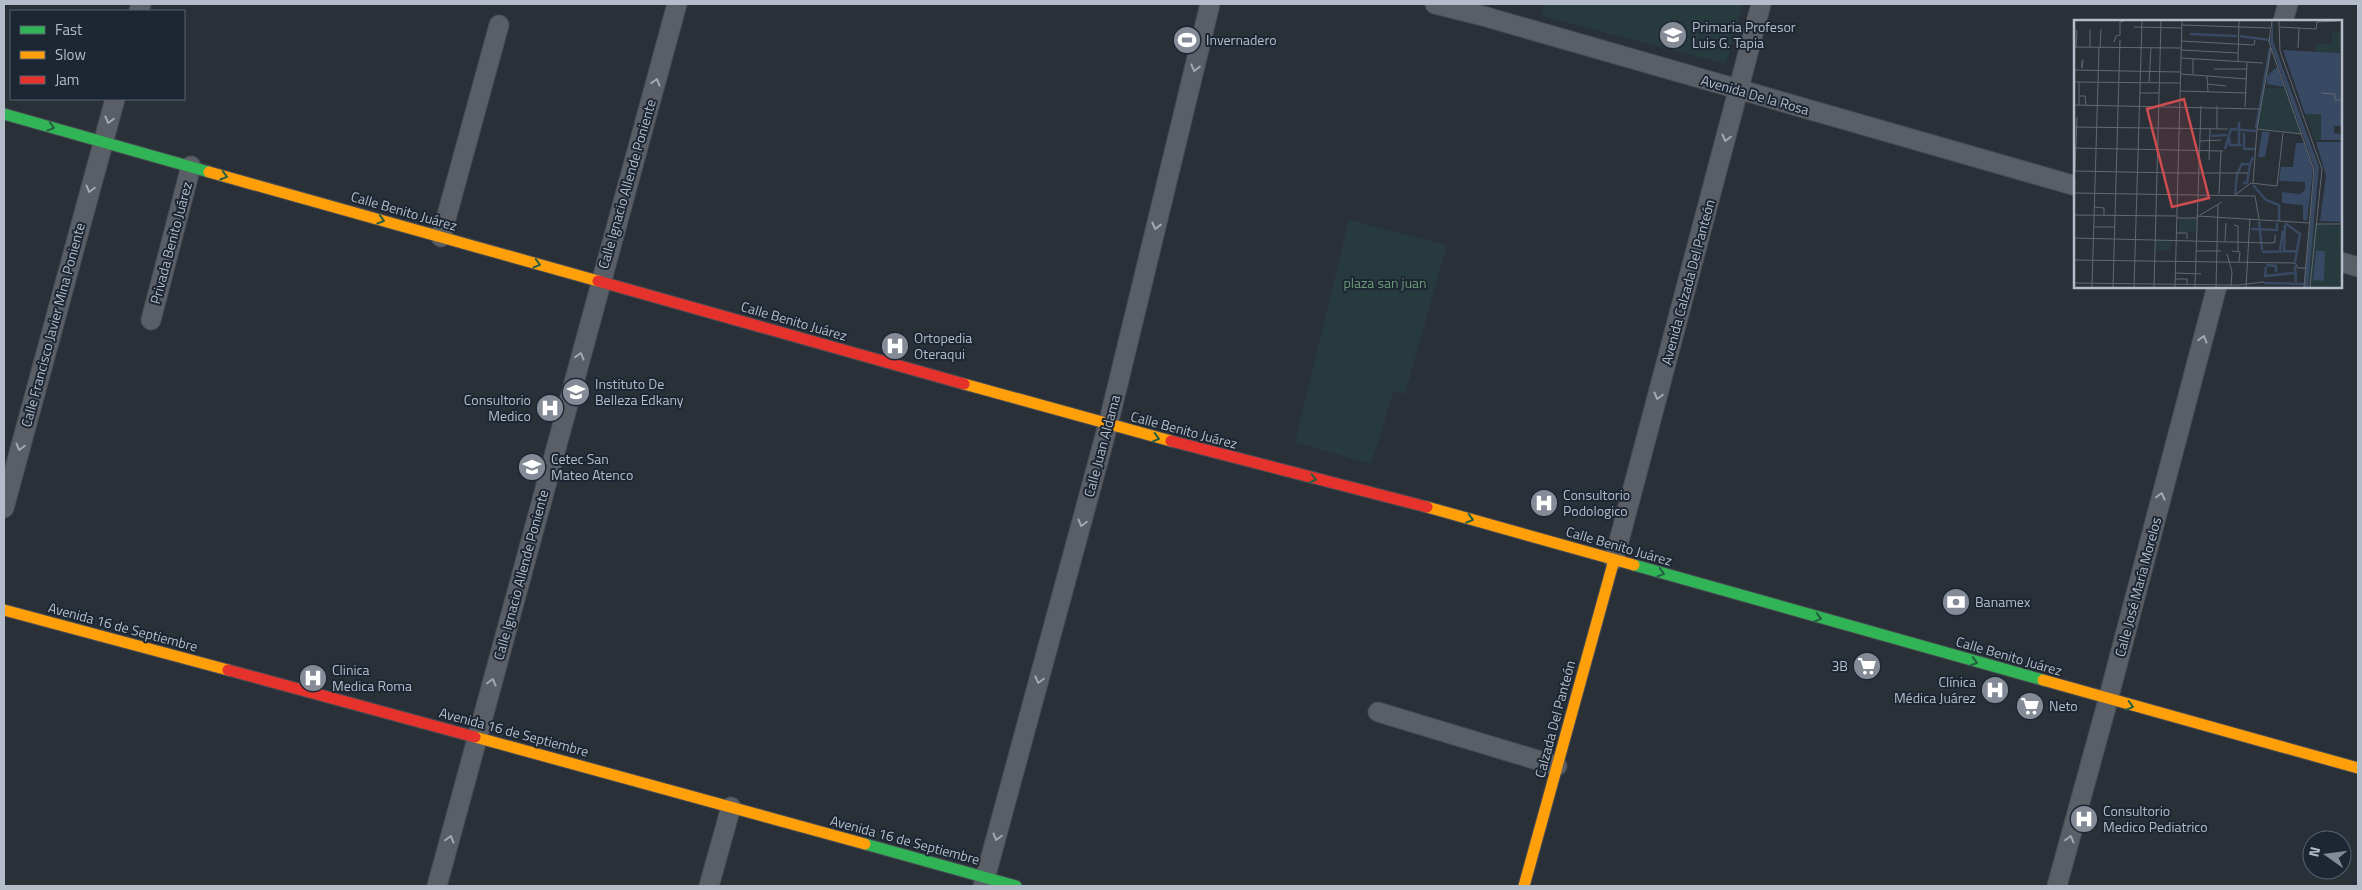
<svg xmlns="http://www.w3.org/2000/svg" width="2362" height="890" viewBox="0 0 2362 890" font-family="'Titillium Web',sans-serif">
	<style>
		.green { fill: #273a3e }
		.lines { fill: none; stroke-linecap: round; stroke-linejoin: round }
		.street-casing { stroke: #484c53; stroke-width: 21 }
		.fast-casing { stroke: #484c53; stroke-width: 13 }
		.slow-casing { stroke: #484c53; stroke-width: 13 }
		.jam-casing { stroke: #484c53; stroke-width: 13 }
		.street { stroke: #5a5e66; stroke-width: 19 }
		.fast { stroke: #30b455; stroke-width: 11 }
		.slow { stroke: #ff9f0a; stroke-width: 11 }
		.jam { stroke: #e5322d; stroke-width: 11 }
		.oneway { stroke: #a2a9b5 }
		.oneway2 { stroke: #255f41 }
		.labels { text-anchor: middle; stroke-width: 4; stroke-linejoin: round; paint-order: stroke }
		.poi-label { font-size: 14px; fill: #b4bcc9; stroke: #1d2633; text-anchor: start }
		.street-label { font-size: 14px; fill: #b4bcc9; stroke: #1d2633 }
		.park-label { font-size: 14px; fill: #6b9a76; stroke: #1d2633 }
		.inset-river { fill: none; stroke: #384963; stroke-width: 2.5 }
		.inset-road { fill: none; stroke: #616872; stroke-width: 1 }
		.view { fill: #ce4d50; fill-opacity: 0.15; stroke: #ce4d50; stroke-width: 2.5 }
		.inset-edge { fill: none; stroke: #b4bcc9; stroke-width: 2.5 }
	</style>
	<rect width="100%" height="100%" fill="#2a3038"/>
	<path class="green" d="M1545 4H1743L1726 64 1542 16Z
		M1349 220 1447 245 1405 394 1394 391 1371 464 1295 442Z"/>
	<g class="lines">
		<defs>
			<path id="street" d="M1435 4 1483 16 2076 186
				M139 11 141 4
				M2283 21 2288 4
				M441 237 499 25
				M2341 262 2358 267
				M151 320 191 166
				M4 508 115 99
				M1614 560 1761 4
				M1378 712 1557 766
				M437 886 677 4
				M709 886 731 807
				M983 886 1108 425 1210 4
				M2057 886 2108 700 2217 286"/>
			<path id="fast" d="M4 114 209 172
				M1634 565 2043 680
				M865 844 1016 886"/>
			<path id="slow" d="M209 172 598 281
				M964 384 1171 441
				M1427 507 1634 565
				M4 610 228 670
				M2043 680 2358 768
				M475 737 865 844
				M1524 886 1614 560"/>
			<path id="jam" d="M598 281 964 384
				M1171 441 1427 507
				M228 670 475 737"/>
		</defs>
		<use href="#street" class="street-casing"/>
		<use href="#fast" class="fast-casing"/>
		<use href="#slow" class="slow-casing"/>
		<use href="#jam" class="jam-casing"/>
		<use href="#street" class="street"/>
		<use href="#fast" class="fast"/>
		<use href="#slow" class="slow"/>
		<use href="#jam" class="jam"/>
	</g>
	<defs><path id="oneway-chevron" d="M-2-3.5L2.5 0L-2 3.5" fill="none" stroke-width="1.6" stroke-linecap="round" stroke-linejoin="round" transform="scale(1.25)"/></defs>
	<g class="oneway">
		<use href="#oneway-chevron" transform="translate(1195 68) rotate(104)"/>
		<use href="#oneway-chevron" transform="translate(656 82) rotate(-74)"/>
		<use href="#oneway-chevron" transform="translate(109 120) rotate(105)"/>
		<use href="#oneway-chevron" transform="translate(1726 138) rotate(105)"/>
		<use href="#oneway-chevron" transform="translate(90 189) rotate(105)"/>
		<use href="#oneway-chevron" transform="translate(1156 226) rotate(104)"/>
		<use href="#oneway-chevron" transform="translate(2203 339) rotate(-75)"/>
		<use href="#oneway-chevron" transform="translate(580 356) rotate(-75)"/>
		<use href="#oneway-chevron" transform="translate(1658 396) rotate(105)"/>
		<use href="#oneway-chevron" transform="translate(20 447) rotate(105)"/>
		<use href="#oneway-chevron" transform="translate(2161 496) rotate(-75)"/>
		<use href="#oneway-chevron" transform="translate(1082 523) rotate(105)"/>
		<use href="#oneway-chevron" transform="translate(1039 680) rotate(105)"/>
		<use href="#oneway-chevron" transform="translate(492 682) rotate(-75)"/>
		<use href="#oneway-chevron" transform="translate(997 837) rotate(105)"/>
		<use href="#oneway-chevron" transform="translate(450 839) rotate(-75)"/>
		<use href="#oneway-chevron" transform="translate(2070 839) rotate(-75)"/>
	</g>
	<g class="oneway2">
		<use href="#oneway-chevron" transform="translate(51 127) rotate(15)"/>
		<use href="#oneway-chevron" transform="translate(224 176) rotate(16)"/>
		<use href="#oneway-chevron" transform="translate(381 220) rotate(16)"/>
		<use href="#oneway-chevron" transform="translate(537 264) rotate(16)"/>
		<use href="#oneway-chevron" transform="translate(1156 438) rotate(15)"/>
		<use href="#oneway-chevron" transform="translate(1313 479) rotate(14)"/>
		<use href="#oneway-chevron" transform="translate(1470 519) rotate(16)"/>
		<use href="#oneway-chevron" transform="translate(1661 573) rotate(16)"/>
		<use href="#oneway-chevron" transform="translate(1818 618) rotate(16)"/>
		<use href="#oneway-chevron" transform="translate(1974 662) rotate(16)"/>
		<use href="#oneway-chevron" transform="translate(2130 706) rotate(15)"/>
	</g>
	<defs>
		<symbol id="school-disc" viewBox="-11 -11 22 22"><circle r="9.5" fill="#848b96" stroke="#1d2633"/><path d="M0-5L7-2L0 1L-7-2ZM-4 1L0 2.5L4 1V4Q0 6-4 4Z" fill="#fff"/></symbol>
		<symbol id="stadium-disc" viewBox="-11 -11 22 22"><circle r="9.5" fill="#848b96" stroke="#1d2633"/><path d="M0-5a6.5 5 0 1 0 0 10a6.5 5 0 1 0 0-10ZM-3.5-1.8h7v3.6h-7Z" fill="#fff"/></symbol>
		<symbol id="hospital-disc" viewBox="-11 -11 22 22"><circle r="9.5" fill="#848b96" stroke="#1d2633"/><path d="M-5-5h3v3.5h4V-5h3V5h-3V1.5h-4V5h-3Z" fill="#fff"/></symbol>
		<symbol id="university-disc" viewBox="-11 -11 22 22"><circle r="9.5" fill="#848b96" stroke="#1d2633"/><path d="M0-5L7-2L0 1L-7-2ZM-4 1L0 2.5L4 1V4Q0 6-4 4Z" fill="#fff"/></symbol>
		<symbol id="bank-disc" viewBox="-11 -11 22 22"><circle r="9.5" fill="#848b96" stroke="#1d2633"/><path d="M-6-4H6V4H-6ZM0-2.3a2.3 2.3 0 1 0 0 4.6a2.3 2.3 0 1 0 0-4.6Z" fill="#fff"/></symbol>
		<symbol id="supermarket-disc" viewBox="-11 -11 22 22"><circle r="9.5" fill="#848b96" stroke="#1d2633"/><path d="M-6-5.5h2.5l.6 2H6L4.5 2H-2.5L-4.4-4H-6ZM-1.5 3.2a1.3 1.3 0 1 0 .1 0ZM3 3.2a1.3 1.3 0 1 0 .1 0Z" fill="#fff"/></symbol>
	</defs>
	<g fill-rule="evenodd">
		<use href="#school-disc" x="1657" y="19" width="32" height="32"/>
		<use href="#stadium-disc" x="1171" y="24" width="32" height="32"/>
		<use href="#hospital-disc" x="879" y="330" width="32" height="32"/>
		<use href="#university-disc" x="560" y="376" width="32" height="32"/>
		<use href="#hospital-disc" x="534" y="392" width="32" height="32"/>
		<use href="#university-disc" x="516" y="451" width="32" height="32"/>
		<use href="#hospital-disc" x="1528" y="487" width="32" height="32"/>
		<use href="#bank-disc" x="1940" y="586" width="32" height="32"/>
		<use href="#supermarket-disc" x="1851" y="650" width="32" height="32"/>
		<use href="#hospital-disc" x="297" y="662" width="32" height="32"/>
		<use href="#hospital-disc" x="1979" y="674" width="32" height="32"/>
		<use href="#supermarket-disc" x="2014" y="690" width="32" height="32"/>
		<use href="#hospital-disc" x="2068" y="803" width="32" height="32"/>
	</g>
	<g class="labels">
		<g class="poi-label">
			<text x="1692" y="32">Primaria Profesor<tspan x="1692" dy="16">Luis G. Tapia</tspan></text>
			<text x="1206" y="45">Invernadero</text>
			<text x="914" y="343">Ortopedia<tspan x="914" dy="16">Oteraqui</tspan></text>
			<text x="595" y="389">Instituto De<tspan x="595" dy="16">Belleza Edkany</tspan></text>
			<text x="531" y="405" text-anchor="end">Consultorio<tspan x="531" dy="16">Medico</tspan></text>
			<text x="551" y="464">Cetec San<tspan x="551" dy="16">Mateo Atenco</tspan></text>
			<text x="1563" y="500">Consultorio<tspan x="1563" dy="16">Podologico</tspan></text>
			<text x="1975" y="607">Banamex</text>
			<text x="1848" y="671" text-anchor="end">3B</text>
			<text x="332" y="675">Clinica<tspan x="332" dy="16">Medica Roma</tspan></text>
			<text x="1976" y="687" text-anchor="end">Clínica<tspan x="1976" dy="16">Médica Juárez</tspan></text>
			<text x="2049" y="711">Neto</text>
			<text x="2103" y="816">Consultorio<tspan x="2103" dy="16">Medico Pediatrico</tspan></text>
		</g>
		<g class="street-label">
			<text transform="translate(1755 95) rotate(16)" y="5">Avenida De la Rosa</text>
			<text transform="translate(627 184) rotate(-74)" y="5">Calle Ignacio Allende Poniente</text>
			<text transform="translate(404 211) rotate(16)" y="5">Calle Benito Juárez</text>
			<text transform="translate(171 243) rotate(-75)" y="5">Privada Benito Juárez</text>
			<text transform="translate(1688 282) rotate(-75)" y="5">Avenida Calzada Del Panteón</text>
			<text transform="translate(794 321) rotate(16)" y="5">Calle Benito Juárez</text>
			<text transform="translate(53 325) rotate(-75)" y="5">Calle Francisco Javier Mina Poniente</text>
			<text transform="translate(1184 430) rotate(15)" y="5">Calle Benito Juárez</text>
			<text transform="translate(1102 446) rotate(-75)" y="5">Calle Juan Aldama</text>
			<text transform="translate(1619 546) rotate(16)" y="5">Calle Benito Juárez</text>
			<text transform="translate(521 575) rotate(-75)" y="5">Calle Ignacio Allende Poniente</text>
			<text transform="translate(2138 587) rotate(-75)" y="5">Calle José María Morelos</text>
			<text transform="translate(123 627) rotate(15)" y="5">Avenida 16 de Septiembre</text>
			<text transform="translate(2009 656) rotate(16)" y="5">Calle Benito Juárez</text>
			<text transform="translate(1555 719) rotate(-75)" y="5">Calzada Del Panteón</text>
			<text transform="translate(514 732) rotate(15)" y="5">Avenida 16 de Septiembre</text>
			<text transform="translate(905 840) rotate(15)" y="5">Avenida 16 de Septiembre</text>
		</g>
		<g class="park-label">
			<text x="1385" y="288">plaza san juan</text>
		</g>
	</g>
	<g transform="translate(2074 20)">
		<rect width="268" height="268" fill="#2a3038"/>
		<path d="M258 12H267V33L242 32V23L258 24ZM189 68H212L228 114 185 108ZM231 94H247V120H241ZM105 199H122V212H105ZM237 204 267 206V267H230ZM82 220H98L97 230H82Z" fill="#273a3e"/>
		<path d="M199 1V21L245 147 234 267H230L241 149 196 22ZM209 30 266 33 267 106H260V113L267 114V120H247V94H231ZM203 47 210 67 193 64V56ZM188 111 196 112 191 137H184ZM242 122H267V202L246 201 252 155ZM222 123H230L239 149 233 201 229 200V185L208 183V172L226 174 231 170V162L205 161 207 147H219ZM242 231H251L250 261 239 260Z" fill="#384963"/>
		<path class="inset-river" d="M116 14 163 16M166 16 195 20M182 108 196 28M170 113V129H181M137 116 153 115M155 117 156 125H168M165 124V102M151 129 157 109 182 111M169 163H173L176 145M179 165 192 180 205 185V201M161 174 163 154 168 144H176L179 137M185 201 188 230M211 203 226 214 221 242M177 209 203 210V203M206 230 209 211M210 230 211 205M188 232 222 231M192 245 202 246V252M221 246 222 262M192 247 191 256 220 253M190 263 230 264"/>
		<path class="inset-road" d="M198 1 195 21 197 29 183 109 228 114M205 1 206 31 248 149 236 267M108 5 196 8M60 7 108 8M206 7 242 9 243 2 263 1M16 9V27M0 10 3 11 2 27M107 21 180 25 181 20M40 22 42 16 46 15V2L50 1M0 27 107 28M26 28 27 9M197 28 240 150 230 267M224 28 225 8M107 30 164 33M107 38 189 43M8 41V48L9 39M164 41 165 1M140 49H173M0 50 106 52M107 54 173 59M119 54V39M133 56 134 72M0 62 106 63M75 63 77 28M133 64 152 66M106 71 173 73M66 73H85M247 73 261 74V80H268M5 76H11L12 85M0 85 185 89M5 85V62M171 87 173 42M0 107 154 109M143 109V86M126 121 147 120M0 128 149 131M135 140 136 109M0 151 104 153M1 151 3 97M104 153H174M179 163 183 109M0 173 181 176 185 199M145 174 147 131M161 175 177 163 203 166 209 113M20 187 30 188V195M0 191 1 160M0 195 103 196M126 195 148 182M123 196 236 203M103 198H123M242 204H268M160 205 164 206V231M20 207H41M102 213H113V219M0 218 197 223 201 222V215M151 221 152 203M122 231H147M158 231 166 232 165 242M153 234 158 252 157 266M0 240 221 243 224 248H232M101 253 127 254M101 259H113V264M0 263 164 265 190 262M18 267 25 27M39 267 46 20M60 267 68 1M80 267 87 1M101 267 108 1M121 267 127 86M142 267 144 185M172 267 176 198"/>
		<path class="view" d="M110 79 135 178 98 187 73 89Z"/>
		<rect width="268" height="268" class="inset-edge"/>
	</g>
	<rect width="2362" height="890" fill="none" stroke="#b4bcc9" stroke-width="10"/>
	<rect x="10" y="10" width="175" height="90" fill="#1d2633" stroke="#59626f"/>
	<rect x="20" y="26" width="25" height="8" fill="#30b455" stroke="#59626f"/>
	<text x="55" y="35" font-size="15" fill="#b4bcc9">Fast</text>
	<rect x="20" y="51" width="25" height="8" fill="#ff9f0a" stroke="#59626f"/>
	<text x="55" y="60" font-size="15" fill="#b4bcc9">Slow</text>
	<rect x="20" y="76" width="25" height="8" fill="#e5322d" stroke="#59626f"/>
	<text x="55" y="85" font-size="15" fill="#b4bcc9">Jam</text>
	<g transform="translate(2327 855) rotate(284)"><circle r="24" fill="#1d2633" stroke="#59626f"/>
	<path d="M0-4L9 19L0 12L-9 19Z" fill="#848b96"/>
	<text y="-8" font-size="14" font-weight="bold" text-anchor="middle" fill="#b4bcc9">N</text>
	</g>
</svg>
